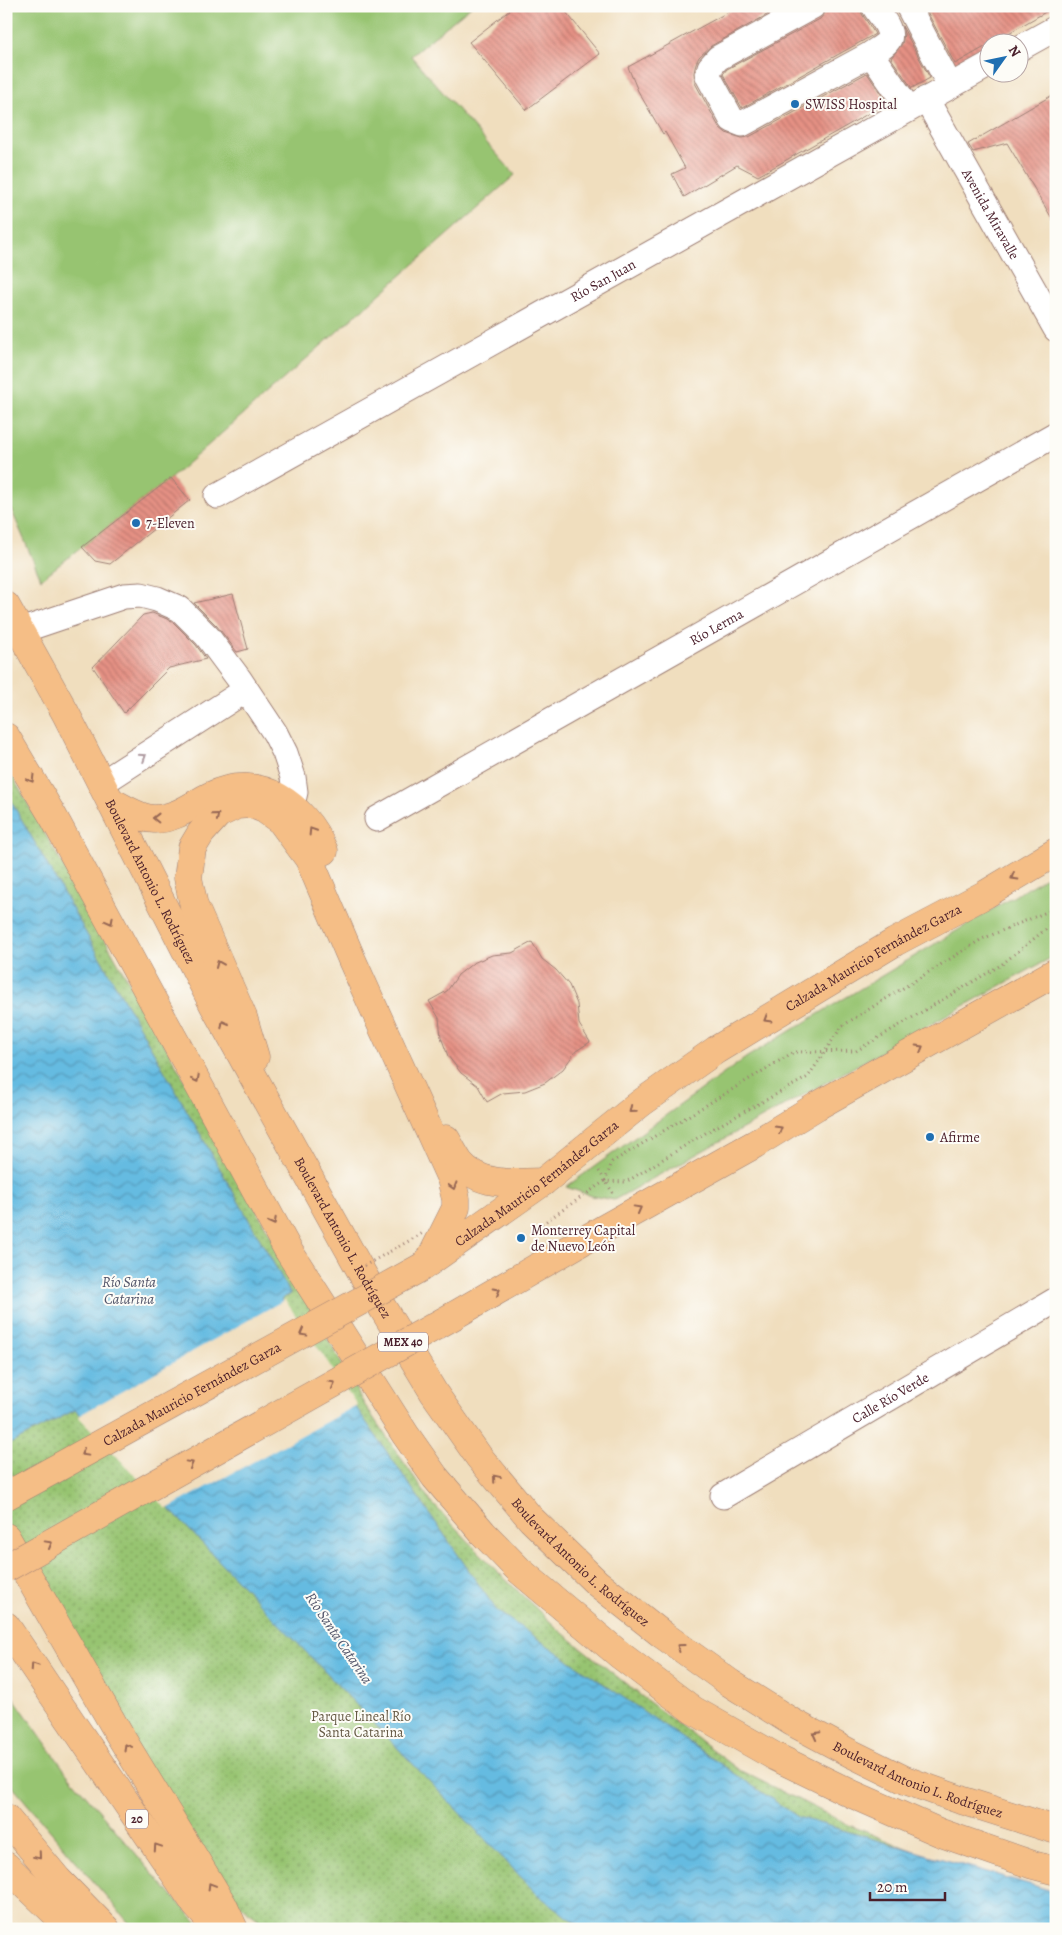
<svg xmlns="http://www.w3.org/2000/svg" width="1062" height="1935" viewBox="0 0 1062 1935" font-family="Alegreya,serif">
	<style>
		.green { fill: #97c471; stroke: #70724e }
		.park { fill: url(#park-dots); stroke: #70724e }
		.water { fill: url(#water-waves); stroke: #586d86 }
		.pier { fill: #f0debe }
		.building { fill: url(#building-back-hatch) }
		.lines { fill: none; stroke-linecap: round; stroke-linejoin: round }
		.minor-casing { stroke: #9d7e74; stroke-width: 27 }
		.major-casing { stroke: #9d7e74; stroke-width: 29 }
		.highway-casing { stroke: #9d7e74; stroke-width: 29 }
		.path { stroke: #9d7e74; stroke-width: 3; stroke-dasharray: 1 4; stroke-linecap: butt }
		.minor { stroke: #fff; stroke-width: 25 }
		.major { stroke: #f5be86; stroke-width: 28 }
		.highway { stroke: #f5be86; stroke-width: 28 }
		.major-bridge-casing { stroke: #9d7e74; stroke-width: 29; stroke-linecap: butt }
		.path-bridge { stroke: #9d7e74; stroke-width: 3; stroke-dasharray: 1 4; stroke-linecap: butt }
		.major-bridge { stroke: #f5be86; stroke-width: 28 }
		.oneway { stroke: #ae9aa0 }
		.oneway2 { stroke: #976754 }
		.poi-dot { fill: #1f6fb2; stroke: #fdfcf7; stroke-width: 2 }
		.labels { text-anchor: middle; stroke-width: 4; stroke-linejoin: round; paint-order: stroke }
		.shield { fill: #fdfcf7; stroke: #806168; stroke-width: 1 }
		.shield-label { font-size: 12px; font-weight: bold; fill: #4a1f2b }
		.poi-label { font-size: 14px; fill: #4a1f2b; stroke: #fdfcf7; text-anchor: start }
		.street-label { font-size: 14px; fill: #4a1f2b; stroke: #fdfcf7 }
		.park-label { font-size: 14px; fill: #655944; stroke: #fdfcf7 }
		.water-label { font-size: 15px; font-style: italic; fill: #53566b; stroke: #fdfcf7 }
	</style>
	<defs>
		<pattern id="park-dots" width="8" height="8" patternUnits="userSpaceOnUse" patternTransform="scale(1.25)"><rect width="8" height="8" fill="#97c471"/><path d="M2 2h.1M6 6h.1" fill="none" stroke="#7d9f5d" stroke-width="1.8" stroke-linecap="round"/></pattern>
		<pattern id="water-waves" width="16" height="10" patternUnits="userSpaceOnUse" patternTransform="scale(1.25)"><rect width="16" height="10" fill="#65bbe1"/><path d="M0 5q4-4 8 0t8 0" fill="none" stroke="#5597b7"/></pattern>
		<pattern id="building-back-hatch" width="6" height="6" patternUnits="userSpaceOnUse" patternTransform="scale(1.25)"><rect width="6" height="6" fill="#e59184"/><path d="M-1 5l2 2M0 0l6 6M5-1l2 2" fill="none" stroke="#bc766c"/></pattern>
	</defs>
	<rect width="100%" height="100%" fill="#fdfcf7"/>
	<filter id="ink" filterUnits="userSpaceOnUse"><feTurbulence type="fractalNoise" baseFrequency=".02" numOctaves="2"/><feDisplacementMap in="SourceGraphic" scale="10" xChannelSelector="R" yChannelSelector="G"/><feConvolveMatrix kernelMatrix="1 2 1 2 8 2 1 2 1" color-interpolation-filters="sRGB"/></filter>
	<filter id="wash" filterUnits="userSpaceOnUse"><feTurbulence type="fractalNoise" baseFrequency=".0096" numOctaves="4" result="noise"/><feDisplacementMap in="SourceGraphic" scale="20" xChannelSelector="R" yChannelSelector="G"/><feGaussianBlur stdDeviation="1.12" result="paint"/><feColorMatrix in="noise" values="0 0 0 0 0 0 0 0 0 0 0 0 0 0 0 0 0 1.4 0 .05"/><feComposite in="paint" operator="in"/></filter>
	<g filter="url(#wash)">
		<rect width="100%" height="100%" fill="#f0debe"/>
		<path class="green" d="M6 6H471L411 56 515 175 171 478 41 579 6 497Z
			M1056 871V955L614 1200 592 1196 566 1187 747 1057Z
			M6 1687 66 1772 172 1896 204 1929H134L18 1793 6 1779Z"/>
		<path class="park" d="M6 765 175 1063 364 1404 431 1502 501 1575 559 1630 645 1699 739 1770 849 1825 1020 1894 1056 1929H271L234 1901 6 1553Z"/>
		<path class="water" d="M6 792 291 1294 281 1299 497 1611 798 1817 1056 1892V1929H583L538 1895 75 1410 6 1446Z"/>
		<path class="pier" d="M293 1295 285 1300 357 1405 167 1509 78 1416Z"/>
		<g id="blocks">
			<path class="building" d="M515 6H561L600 54 526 110 469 42Z
				M739 6H783L711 46 699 57 696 63 694 73 695 83 719 127 726 133 742 138 749 137 867 73 887 103 758 176 737 165 684 197 672 174 685 168 665 132 663 134 638 91 628 67Z
				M827 6H860L862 14 875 34 742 108 723 74 727 69 820 19 825 13Z
				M924 6H1056L993 42H990V44L955 64Z
				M902 26 930 78 912 88 891 58 902 44 904 34Z
				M1056 93V225L1007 143 973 152 968 144Z
				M171 478 190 500 110 564 95 561 82 547Z
				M233 594 248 649 237 652 217 626 194 603Z
				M152 613 172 621 196 645 206 659 169 668 124 713 93 667 143 615Z
				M532 942 542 959 556 970 569 985 577 1004 579 1024 590 1042 576 1051 563 1069 545 1083 525 1091 503 1093 487 1102 478 1086 461 1073 448 1056 441 1037 439 1018 429 1001 447 991 458 975 473 963 492 955 512 953Z"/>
		</g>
	</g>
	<g filter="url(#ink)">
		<use href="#blocks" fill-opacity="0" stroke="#9d7e74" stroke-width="1"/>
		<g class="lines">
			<defs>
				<g id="minor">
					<path d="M813 6 718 58 710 67 708 76 732 120 742 124 871 54"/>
					<path d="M874 6C879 15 896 32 887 42 883 47 876 50 871 54L909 109"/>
					<path d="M908 6 950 86"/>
					<path d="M1020 48 1056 28"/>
					<path id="s1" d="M926 99 1056 329"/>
					<path id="s2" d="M217 496 990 64"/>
					<path d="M20 631 124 596 141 595 157 599 180 609 207 636 239 679 275 733 285 753 293 777 295 792 292 805 281 821"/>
					<path d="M102 783 246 690"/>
					<path id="s3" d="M377 819 1056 434"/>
					<path id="s4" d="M723 1496 1056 1300"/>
				</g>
				<g id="major">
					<path id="s5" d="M422 1267 543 1182 641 1103 716 1050 895 942 986 894 1056 852"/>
					<path d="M455 1315 605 1228 755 1144 817 1106 1056 972"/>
					<path d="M6 1537 119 1734 223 1905 234 1929"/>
					<path d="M6 1626 196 1905 217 1929"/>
					<path d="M6 1818 58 1880 106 1929"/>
					<path d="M6 1866 72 1929"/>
				</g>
				<g id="highway">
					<path id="s6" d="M6 606 66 714 213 1004 367 1282 434 1393 479 1457 531 1519 597 1583 663 1635 730 1683 792 1722 850 1753 905 1780 961 1800 1056 1830"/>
					<path d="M6 737 54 818 288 1250 405 1434 435 1477 483 1533 519 1570 620 1655 693 1710 776 1757 852 1794 941 1833 1033 1865 1056 1871"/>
					<path d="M112 802C124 808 140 819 154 819 176 819 192 805 210 796 260 771 304 806 324 851"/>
					<path d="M255 1057 243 1017 194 906 188 878 192 848 201 833 218 814 237 805 251 804 264 809 281 821 309 859 352 960 451 1179 456 1199V1208L429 1262"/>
					<path d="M446 1139C450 1146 455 1156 460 1163 480 1187 515 1183 543 1182"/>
				</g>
			</defs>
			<use href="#minor" class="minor-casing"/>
			<use href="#major" class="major-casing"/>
			<use href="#highway" class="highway-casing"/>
			<path class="path" d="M599 1171 613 1193
				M605 1181 612 1162 794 1052 856 1051 1001 965 1056 921
				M542 1224 605 1181 626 1182 707 1132 808 1077 842 1026 982 939 1056 908"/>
			<use href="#minor" class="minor"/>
			<use href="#major" class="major"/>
			<use href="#highway" class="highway"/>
			<defs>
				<g id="major-bridge">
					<path id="s7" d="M6 1496 422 1267"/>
					<path d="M6 1568 455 1315"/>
				</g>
			</defs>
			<use href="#major-bridge" class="major-bridge-casing"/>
			<path class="path-bridge" d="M364 1266 423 1233"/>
			<use href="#major-bridge" class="major-bridge"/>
		</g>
		<defs><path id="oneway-chevron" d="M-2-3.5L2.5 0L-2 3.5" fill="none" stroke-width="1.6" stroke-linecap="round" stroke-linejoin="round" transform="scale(1.25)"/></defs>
		<use class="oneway" href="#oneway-chevron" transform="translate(143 757) rotate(-33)"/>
		<g class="oneway2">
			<use href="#oneway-chevron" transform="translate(31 779) rotate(59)"/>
			<use href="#oneway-chevron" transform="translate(216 816) rotate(-40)"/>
			<use href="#oneway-chevron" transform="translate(156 818) rotate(-179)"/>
			<use href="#oneway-chevron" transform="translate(312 831) rotate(-122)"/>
			<use href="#oneway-chevron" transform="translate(1014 877) rotate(149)"/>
			<use href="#oneway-chevron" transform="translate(110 921) rotate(62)"/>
			<use href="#oneway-chevron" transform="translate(219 964) rotate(-113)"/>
			<use href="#oneway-chevron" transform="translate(767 1019) rotate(149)"/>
			<use href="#oneway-chevron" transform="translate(224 1024) rotate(-118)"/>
			<use href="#oneway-chevron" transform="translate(920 1048) rotate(-30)"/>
			<use href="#oneway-chevron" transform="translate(196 1079) rotate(62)"/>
			<use href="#oneway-chevron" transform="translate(632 1110) rotate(141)"/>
			<use href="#oneway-chevron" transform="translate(779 1129) rotate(-31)"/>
			<use href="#oneway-chevron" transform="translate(453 1186) rotate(73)"/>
			<use href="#oneway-chevron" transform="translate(638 1209) rotate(-29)"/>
			<use href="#oneway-chevron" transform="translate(273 1222) rotate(62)"/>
			<use href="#oneway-chevron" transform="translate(497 1291) rotate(-30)"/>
			<use href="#oneway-chevron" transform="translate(303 1333) rotate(151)"/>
			<use href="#oneway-chevron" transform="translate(332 1384) rotate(-29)"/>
			<use href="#oneway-chevron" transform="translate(84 1453) rotate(151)"/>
			<use href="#oneway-chevron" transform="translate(190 1464) rotate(-29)"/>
			<use href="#oneway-chevron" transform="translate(496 1478) rotate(-130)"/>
			<use href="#oneway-chevron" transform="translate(49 1544) rotate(-29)"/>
			<use href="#oneway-chevron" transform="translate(680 1647) rotate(-144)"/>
			<use href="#oneway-chevron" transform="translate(34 1666) rotate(-124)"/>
			<use href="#oneway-chevron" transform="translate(816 1735) rotate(-152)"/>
			<use href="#oneway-chevron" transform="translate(127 1747) rotate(-121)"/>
			<use href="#oneway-chevron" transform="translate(157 1847) rotate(-124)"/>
			<use href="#oneway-chevron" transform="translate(38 1856) rotate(50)"/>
			<use href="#oneway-chevron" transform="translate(211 1886) rotate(-121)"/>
		</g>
	</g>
	<g class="poi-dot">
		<circle cx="795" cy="104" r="5"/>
		<circle cx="136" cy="523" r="5"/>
		<circle cx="930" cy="1137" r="5"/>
		<circle cx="521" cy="1238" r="5"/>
	</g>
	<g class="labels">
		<g class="shield">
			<rect x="378" y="1332.5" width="50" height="19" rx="4"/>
			<rect x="126" y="1809.5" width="22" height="19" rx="4"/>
		</g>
		<g class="shield-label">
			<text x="403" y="1346">MEX 40</text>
			<text x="137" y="1823">20</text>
		</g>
		<g class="poi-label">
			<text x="805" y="109">SWISS Hospital</text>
			<text x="146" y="528">7-Eleven</text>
			<text x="940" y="1142">Afirme</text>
			<text x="531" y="1235">Monterrey Capital<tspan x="531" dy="16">de Nuevo León</tspan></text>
		</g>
		<g class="street-label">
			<text dy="5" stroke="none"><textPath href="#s1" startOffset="132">Avenida Miravalle</textPath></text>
			<text dy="5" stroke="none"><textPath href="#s2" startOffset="442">Río San Juan</textPath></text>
			<text dy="5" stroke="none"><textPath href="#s3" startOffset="390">Río Lerma</textPath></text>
			<text dy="5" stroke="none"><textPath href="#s6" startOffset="311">Boulevard Antonio L. Rodríguez</textPath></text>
			<text dy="5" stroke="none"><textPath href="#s5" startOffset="548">Calzada Mauricio Fernández Garza</textPath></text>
			<text dy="5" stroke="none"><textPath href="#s5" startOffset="142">Calzada Mauricio Fernández Garza</textPath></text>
			<text dy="5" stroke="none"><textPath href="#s6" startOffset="716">Boulevard Antonio L. Rodríguez</textPath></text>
			<text dy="5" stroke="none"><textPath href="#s7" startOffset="212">Calzada Mauricio Fernández Garza</textPath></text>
			<text dy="5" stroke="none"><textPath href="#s4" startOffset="194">Calle Río Verde</textPath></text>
			<text dy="5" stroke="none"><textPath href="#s6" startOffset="1121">Boulevard Antonio L. Rodríguez</textPath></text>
			<text dy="5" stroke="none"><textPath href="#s6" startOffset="1526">Boulevard Antonio L. Rodríguez</textPath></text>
		</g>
		<g class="park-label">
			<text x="361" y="1721">Parque Lineal Río<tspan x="361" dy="16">Santa Catarina</tspan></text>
		</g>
		<g class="water-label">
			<text x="129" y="1287">Río Santa<tspan x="129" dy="17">Catarina</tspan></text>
			<text transform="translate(339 1638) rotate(56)" y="5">Río Santa Catarina</text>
		</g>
	</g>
	<rect width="1062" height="1935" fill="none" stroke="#fdfcf7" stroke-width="25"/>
	<g transform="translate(1004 58) rotate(57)"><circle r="24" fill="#fdfcf7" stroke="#b5a4a5"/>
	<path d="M0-4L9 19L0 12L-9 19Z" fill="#1f6fb2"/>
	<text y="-8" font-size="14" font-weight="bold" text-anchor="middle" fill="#4a1f2b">N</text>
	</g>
	<path d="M870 1892v8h75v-8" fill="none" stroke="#4a1f2b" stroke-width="2.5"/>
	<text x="877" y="1892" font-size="15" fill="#4a1f2b" stroke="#fdfcf7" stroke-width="4" paint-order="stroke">20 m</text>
</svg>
